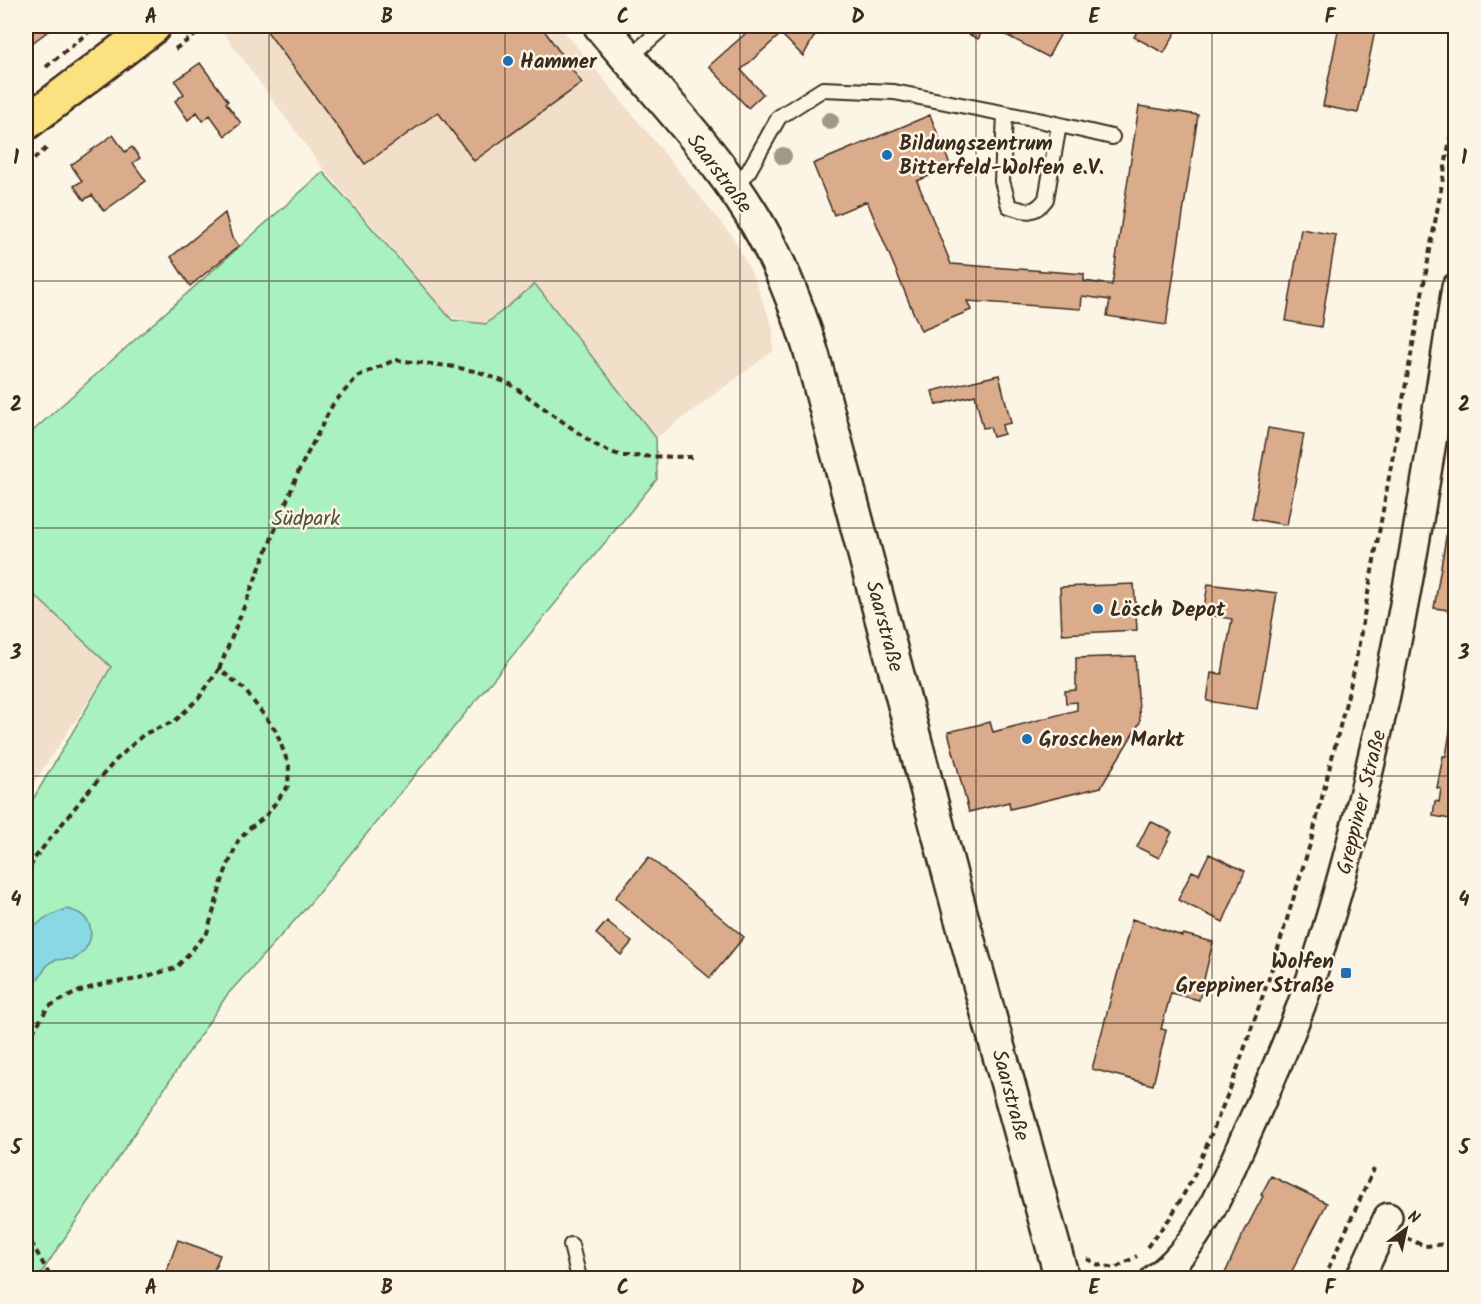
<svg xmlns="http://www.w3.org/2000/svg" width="1481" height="1304" viewBox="0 0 1481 1304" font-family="Kalam,sans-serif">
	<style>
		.built { fill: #f2dfca }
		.green { fill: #a9f1be; stroke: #728e6e; stroke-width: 1.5 }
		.water { fill: #89d9e5; stroke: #6a9395; stroke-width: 1.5 }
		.building { fill: #daac8b; stroke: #3b2a1e; stroke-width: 1.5 }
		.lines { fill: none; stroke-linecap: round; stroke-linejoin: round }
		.lane-casing { stroke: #3b2a1e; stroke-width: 18 }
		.street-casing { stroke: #3b2a1e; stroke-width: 32 }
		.secondary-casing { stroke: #3b2a1e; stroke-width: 38 }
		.primary-casing { stroke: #3b2a1e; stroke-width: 38 }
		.path { stroke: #3b2a1e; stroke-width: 4; stroke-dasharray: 6 4.5; stroke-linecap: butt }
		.lane { stroke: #fcf5e5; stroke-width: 14 }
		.street { stroke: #fcf5e5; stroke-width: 27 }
		.secondary { stroke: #fcf5e5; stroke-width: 33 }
		.primary { stroke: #fbe180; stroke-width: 33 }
		.tree { fill: #9e9b89 }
		.grid { fill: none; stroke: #3b2a1e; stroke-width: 1.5; stroke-opacity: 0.55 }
		.poi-dot { fill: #1f6fb2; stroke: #fcf5e5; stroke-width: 2 }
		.labels { text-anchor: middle; stroke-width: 5; stroke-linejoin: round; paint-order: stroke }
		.poi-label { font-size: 21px; font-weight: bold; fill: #3b2a1e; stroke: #fcf5e5; text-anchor: start }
		.street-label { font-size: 21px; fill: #3b2a1e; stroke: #fcf5e5 }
		.park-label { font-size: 21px; fill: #51523e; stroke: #fcf5e5 }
		.neatline { fill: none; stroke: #3b2a1e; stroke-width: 2 }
		.grid-label { font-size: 20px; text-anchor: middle; font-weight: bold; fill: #3b2a1e }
	</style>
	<rect width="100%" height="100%" fill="#fcf5e5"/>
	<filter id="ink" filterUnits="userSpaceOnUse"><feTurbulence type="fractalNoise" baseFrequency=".0167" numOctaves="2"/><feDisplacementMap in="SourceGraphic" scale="12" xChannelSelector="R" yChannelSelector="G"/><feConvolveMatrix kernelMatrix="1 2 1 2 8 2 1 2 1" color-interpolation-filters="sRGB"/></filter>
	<g filter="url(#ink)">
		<path class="built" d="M227 26H560L733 237 755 280 773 328V351L656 438 535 284 486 324 450 317 321 166 221 30Z
			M26 587 111 667 26 795Z"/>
		<path class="green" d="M323 172 452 320 486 324 535 284 656 438 657 479 306 908 227 995 38 1278H26V811L111 667 26 587V437Z"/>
		<path class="water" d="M66 909C96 913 99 944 74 959 67 960 59 958 53 961 40 966 47 982 26 981V934L45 918Z"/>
		<path class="building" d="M26 26H55L32 43 26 35Z
			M263 26H541L582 83 474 161 438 112 365 164Z
			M754 26H820L803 56 781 34 741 70 763 94 748 108 709 66Z
			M953 26H985L978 39Z
			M989 26H1065L1048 57Z
			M1140 26H1179L1164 53 1134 37Z
			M1339 26H1376L1358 113 1323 106Z
			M200 63 228 101 226 103 241 123 225 136 210 115 203 121 197 112 188 120 175 101 184 94 175 81Z
			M1139 106 1198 115 1166 325 1107 316 1110 300 1082 296 1081 309 967 301 971 310 921 331 867 201 834 215 813 164 930 115 951 167 917 181 951 264 1084 274V281L1112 285Z
			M113 135 125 152 132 147 140 158 133 163 146 181 104 211 92 195 84 200 74 186 82 181 71 165Z
			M225 213 232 238 239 246 190 286 171 257Z
			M1301 229 1336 235 1321 327 1286 321Z
			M999 375 1011 423 1002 425 1004 434 993 437 990 427 983 428 975 395 936 405 932 391Z
			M1268 428 1304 434 1287 525 1252 519Z
			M1456 478V611L1434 608Z
			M1134 584 1137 630 1062 634 1060 587Z
			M1208 584 1277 593 1257 709 1207 701 1211 673 1222 674 1232 619 1203 614Z
			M1135 656 1140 722 1101 787 1010 809 1009 802 969 812 948 732 990 722 993 732 1077 710V702L1066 703 1065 691 1076 690V658Z
			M1456 678V820L1433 816 1435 801 1439 802 1441 789 1437 788 1443 756H1446L1454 707 1451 706Z
			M1150 821 1172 832 1159 858 1137 847Z
			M1209 854 1245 871 1223 922 1178 900 1192 871 1199 874Z
			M649 857 744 937 710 978 615 898Z
			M1132 919 1182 936 1183 934 1213 942 1199 1000 1171 993 1161 1029 1166 1030 1153 1085 1092 1069Z
			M607 921 632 942 621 955 596 934Z
			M1271 1176 1327 1203 1292 1271 1296 1278H1223L1238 1244 1263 1196 1261 1195Z
			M178 1240 220 1255 211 1278H164Z"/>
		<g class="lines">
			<defs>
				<path id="lane" d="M629 58 665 26
					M1005 114 1002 181 1009 206C1026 212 1034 215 1046 199L1059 125
					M732 185 748 172 779 117 823 89 894 92 1043 121 1112 137
					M571 1245 579 1278"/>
				<path id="street" d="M1155 1278C1202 1244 1223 1185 1247 1133 1273 1076 1299 1017 1318 957 1387 739 1422 513 1456 287
					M1360 1278 1388 1217"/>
				<path id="secondary" d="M601 26C651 87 711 148 752 215 780 260 798 308 813 358L961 916 1062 1278"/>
				<path id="primary" d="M26 123 154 26"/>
			</defs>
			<use href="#lane" class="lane-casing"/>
			<use href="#street" class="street-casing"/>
			<use href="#secondary" class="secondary-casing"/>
			<use href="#primary" class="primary-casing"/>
			<path class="path" d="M175 49 208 26
				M46 67 96 26
				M26 166 48 147
				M219 669 300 468 333 404 358 376 395 360 449 366 479 372 510 384 594 444 610 452 623 456 692 457
				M26 877 34 859 85 795 116 760 144 734 175 721 199 698 219 669 244 689 276 731 289 766 288 786 265 817 251 827 238 841 224 875 207 933 176 968 132 980 106 983 80 991 61 1000 48 1007 33 1032 26 1053
				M26 1233 50 1276
				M1406 1238 1425 1246 1449 1244 1456 1248
				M1147 1247 1170 1218 1193 1178 1232 1084 1268 981 1311 841 1354 671 1456 106
				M1087 1259 1099 1265 1115 1268 1137 1256
				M1324 1278 1374 1169"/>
			<use href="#lane" class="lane"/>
			<use href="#street" class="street"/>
			<use href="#secondary" class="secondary"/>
			<use href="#primary" class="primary"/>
		</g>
		<g class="tree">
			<circle cx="830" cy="121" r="9"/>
			<circle cx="783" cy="156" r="9"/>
		</g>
	</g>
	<path class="grid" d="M269 26V1278M505 26V1278M740 26V1278M976 26V1278M1212 26V1278M26 281H1456M26 528H1456M26 776H1456M26 1023H1456"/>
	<g class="poi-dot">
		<circle cx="508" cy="61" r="6"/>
		<circle cx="887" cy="155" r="6"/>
		<circle cx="1098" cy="609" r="6"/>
		<circle cx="1027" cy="739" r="6"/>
		<rect x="1340" y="967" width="12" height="12" rx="3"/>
	</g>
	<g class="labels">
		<g class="poi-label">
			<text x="520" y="68">Hammer</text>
			<text x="899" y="150">Bildungszentrum<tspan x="899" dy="24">Bitterfeld-Wolfen e.V.</tspan></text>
			<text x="1110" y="616">Lösch Depot</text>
			<text x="1039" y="746">Groschen Markt</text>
			<text x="1334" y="968" text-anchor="end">Wolfen<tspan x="1334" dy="24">Greppiner Straße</tspan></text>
		</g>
		<g class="street-label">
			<text transform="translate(720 173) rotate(53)" y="7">Saarstraße</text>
			<text transform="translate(885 626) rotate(75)" y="7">Saarstraße</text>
			<text transform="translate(1361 802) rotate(-76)" y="7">Greppiner Straße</text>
			<text transform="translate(1011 1095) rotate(75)" y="7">Saarstraße</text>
		</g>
		<g class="park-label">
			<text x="306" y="525">Südpark</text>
		</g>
	</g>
	<rect width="1481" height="1304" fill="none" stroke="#fcf5e5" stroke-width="66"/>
	<g transform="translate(1406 1229) rotate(33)" stroke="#fcf5e5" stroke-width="4.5" paint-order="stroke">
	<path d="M0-4.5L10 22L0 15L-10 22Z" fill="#3b2a1e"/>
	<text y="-9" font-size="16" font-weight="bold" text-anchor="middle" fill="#3b2a1e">N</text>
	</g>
	<rect x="33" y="33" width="1415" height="1238" class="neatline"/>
	<g class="grid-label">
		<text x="151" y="23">A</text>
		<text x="387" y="23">B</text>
		<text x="623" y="23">C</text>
		<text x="858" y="23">D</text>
		<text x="1094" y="23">E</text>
		<text x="1330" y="23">F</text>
		<text x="16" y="164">1</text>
		<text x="1464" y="164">1</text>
		<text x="16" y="411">2</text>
		<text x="1464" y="411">2</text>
		<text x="16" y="659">3</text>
		<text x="1464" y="659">3</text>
		<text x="16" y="906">4</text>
		<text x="1464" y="906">4</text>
		<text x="16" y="1154">5</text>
		<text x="1464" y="1154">5</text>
		<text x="151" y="1294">A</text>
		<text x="387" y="1294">B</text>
		<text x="623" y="1294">C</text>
		<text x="858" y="1294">D</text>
		<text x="1094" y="1294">E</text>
		<text x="1330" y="1294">F</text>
	</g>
</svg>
